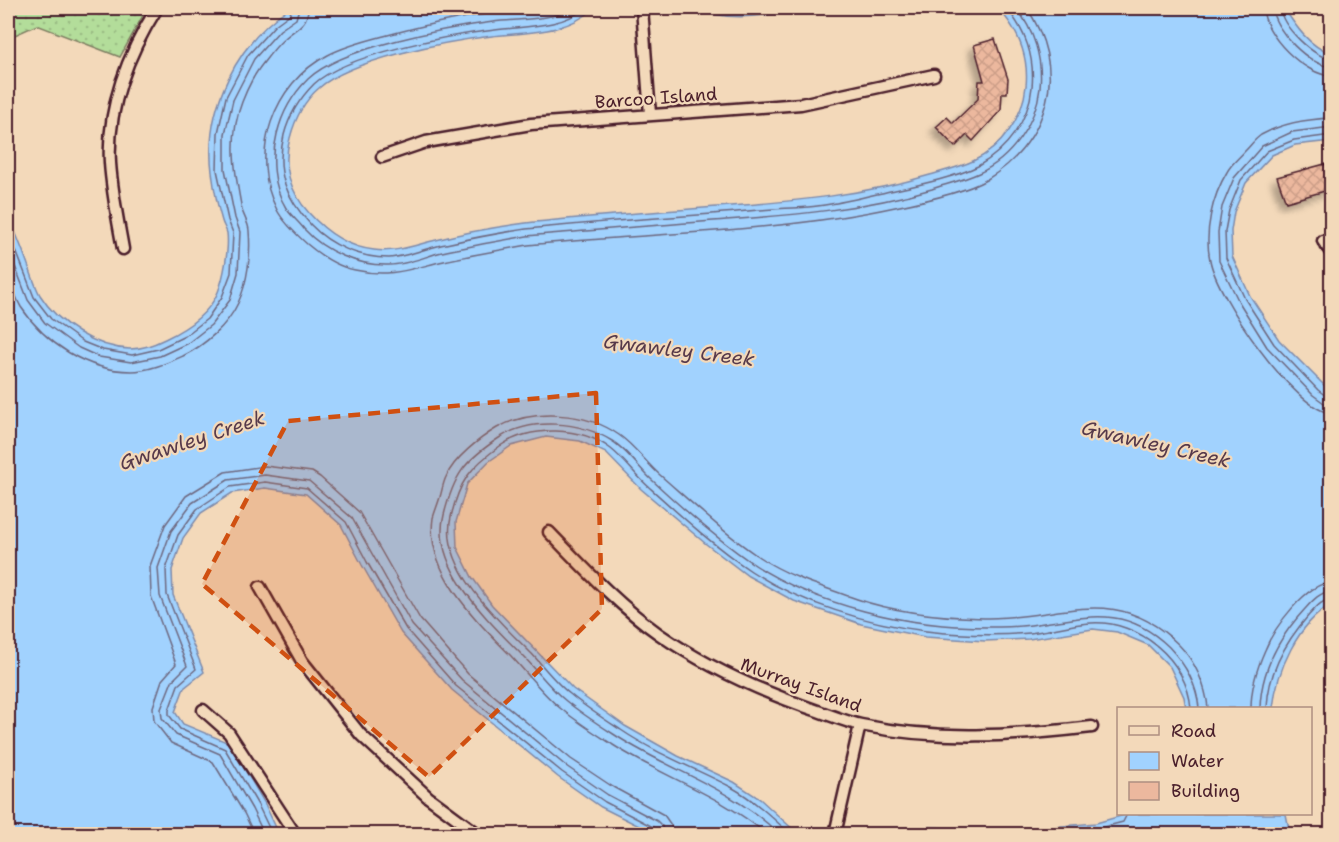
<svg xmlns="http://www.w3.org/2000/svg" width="1339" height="842" viewBox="0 0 1339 842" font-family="'Shantell Sans',sans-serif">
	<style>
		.park { fill: url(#park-dots); stroke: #7e7e62; stroke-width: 1.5 }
		.water { fill: #a1d2fe; stroke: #7e8aaa; stroke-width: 1.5 }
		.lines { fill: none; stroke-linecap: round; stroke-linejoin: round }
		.shore { stroke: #6d677f; stroke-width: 1.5 }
		.building { fill: url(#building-cross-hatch); stroke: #4a1f2b; stroke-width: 1.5; filter: url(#shadow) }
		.minor-casing { stroke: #4a1f2b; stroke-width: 15 }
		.minor { stroke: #f3d9ba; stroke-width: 10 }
		.marked { fill: #d05011; fill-opacity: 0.2; stroke: #d05011; stroke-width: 4.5; stroke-dasharray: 12 8; stroke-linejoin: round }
		.labels { text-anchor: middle; stroke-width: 4.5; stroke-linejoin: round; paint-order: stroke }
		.street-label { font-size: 18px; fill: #4a1f2b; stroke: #f3d9ba }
		.water-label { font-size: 20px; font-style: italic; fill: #573a4b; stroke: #f3d9ba }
	</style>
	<defs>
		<pattern id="park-dots" width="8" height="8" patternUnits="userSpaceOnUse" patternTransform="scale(1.5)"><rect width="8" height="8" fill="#b3dd9a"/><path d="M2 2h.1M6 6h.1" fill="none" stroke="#9bbd85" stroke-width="1.8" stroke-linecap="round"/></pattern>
		<pattern id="building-cross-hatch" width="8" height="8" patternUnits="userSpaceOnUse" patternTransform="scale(1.5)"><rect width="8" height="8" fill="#ecb89e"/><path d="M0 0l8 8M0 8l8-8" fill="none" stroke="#cc9e88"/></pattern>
		<filter id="shadow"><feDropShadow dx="-5.5" dy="5.5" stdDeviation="3" flood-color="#0004"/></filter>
	</defs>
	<rect width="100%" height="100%" fill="#f3d9ba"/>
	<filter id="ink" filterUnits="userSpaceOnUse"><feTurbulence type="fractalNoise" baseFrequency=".0167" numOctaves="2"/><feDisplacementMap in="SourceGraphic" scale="12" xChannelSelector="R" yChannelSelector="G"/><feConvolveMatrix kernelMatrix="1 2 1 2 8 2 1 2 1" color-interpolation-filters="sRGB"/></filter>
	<g filter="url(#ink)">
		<path class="park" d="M8 8H147L120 57 37 25 8 38Z"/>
		<path class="water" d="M289 8H595C566 34 528 32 492 36 449 41 351 59 319 88 305 100 295 119 290 138 282 166 290 192 309 213 327 233 347 247 374 250 396 253 415 245 436 240 466 232 496 227 526 223 594 216 662 211 730 206 798 201 863 195 930 175 944 171 960 167 973 161 1002 148 1023 117 1026 86 1029 56 1018 30 998 8H1284C1296 27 1309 46 1331 54V141L1295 145 1272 155 1246 183 1234 212 1231 231 1232 256 1250 296 1279 340 1331 392 1332 604C1297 624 1277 670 1273 708H1186L1184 697 1170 667 1148 645 1117 632 1093 629 1029 639 985 641 925 637 861 624 794 601 748 576 706 544 641 489 606 453 580 441 546 437 511 446 488 462 467 484 456 522 457 547 472 577 492 605 573 689 625 726 678 756 734 782 760 799 798 834H655L601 807 558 777 452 690 401 633 362 565 341 525 306 494 265 488 232 493 201 513 183 538 172 570 173 595 204 672 184 688 175 712 183 724 229 743 264 802 279 834H8V215C15 231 22 248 28 265 32 275 35 286 40 295 58 324 96 348 130 349 142 349 155 344 165 339 186 329 209 314 218 292 224 277 229 249 227 233 226 229 223 225 222 221 217 205 214 188 212 172 204 108 237 43 289 8Z
			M696 8H808C773 14 729 24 696 8Z
			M1128 814H1286L1290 834H911L929 827 1006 831 1096 823Z"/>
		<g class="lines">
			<path class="shore" d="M549 8C528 11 507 11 486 14 451 19 417 27 384 36 365 41 345 46 328 55 273 83 248 155 277 210 284 223 297 235 307 244 320 255 338 267 355 270 390 278 410 269 444 261 472 255 500 250 528 245 651 233 775 233 895 207 920 202 965 192 986 180 1016 162 1037 136 1046 103 1055 70 1045 35 1027 8
				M573 8C550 21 519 19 493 22 447 28 341 47 308 79 293 94 282 113 277 134 271 157 273 187 286 208 291 216 299 222 304 229 325 252 358 266 389 265 407 265 426 256 442 252 471 246 499 241 527 236 593 230 660 225 726 220 796 215 863 209 932 189 947 184 964 180 979 173 1011 159 1036 123 1040 88 1043 59 1034 30 1016 8
				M586 8C560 28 526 26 495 30 450 35 346 54 314 84 300 98 289 116 284 135 275 172 286 198 311 225 331 246 360 258 389 258 406 257 429 247 446 244 473 238 499 233 526 229 588 223 650 218 712 214 739 212 766 209 793 208 824 207 856 199 886 192 913 186 954 178 978 166 1007 150 1029 120 1032 87 1035 57 1025 29 1006 8
				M1263 8C1264 35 1304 75 1332 76
				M1272 8C1274 30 1309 66 1332 67
				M1280 8C1282 27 1313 57 1332 59
				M1332 118C1307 119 1282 123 1261 135 1255 139 1250 146 1245 151 1239 158 1231 164 1227 172 1212 197 1204 232 1210 260 1216 295 1295 412 1332 413
				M1332 127 1292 132 1262 146 1234 178 1222 207 1218 232 1219 261 1239 302 1267 347 1313 395 1324 403 1332 404
				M1332 135 1294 140 1267 151 1241 180 1229 210 1225 231 1226 258 1245 299 1274 344 1318 390 1326 396 1332 397
				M8 230 34 297 51 319 83 342 103 350 132 355 158 349 185 336 207 319 222 297 231 273 233 233 228 220 217 170 218 133 226 97 248 55 275 25 290 14 292 8
				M8 248 28 300 45 323 79 348 99 357 131 362 160 356 188 343 211 325 230 300 238 273 240 232 235 218 225 169V134L233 100 254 59 280 30 296 19 299 8
				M8 274C12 284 15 297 21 307 45 343 87 371 131 371 149 371 167 363 183 356 205 345 228 325 238 303 248 282 251 254 249 231 249 224 244 217 242 210 235 174 228 138 242 102 247 89 255 73 264 62 270 54 277 45 285 38 296 28 308 25 308 8
				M1251 708C1251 689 1257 668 1265 650 1274 628 1306 583 1332 582
				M1260 708C1261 670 1280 636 1305 609 1313 600 1320 592 1332 591
				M1267 708C1268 673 1286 641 1309 615 1316 608 1321 600 1332 599
				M254 834 244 813 213 762 171 743 154 721 153 707 162 680 176 664 151 596 150 566 165 525 186 496 225 472 265 466 312 472 320 477 359 512 420 619 468 674 571 759 613 787 664 815 671 825 673 834
				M264 834 252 809 220 754 176 735 162 718 161 709 172 681 187 666 160 596 158 568 171 531 192 503 228 480 265 475 309 481 352 518 412 625 462 680 566 766 608 795 657 821 662 826 664 834
				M272 834 258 805 225 749 180 729 169 715V710L178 685 196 669 167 595 166 569 178 535 197 509 230 487 265 482 307 488 346 522 367 562 406 629 456 686 562 772 605 802 653 827 656 834
				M766 834C721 795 663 777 613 745 595 733 576 721 560 708 542 693 527 673 511 656 477 621 425 572 433 518 435 511 438 504 440 497 442 491 443 483 446 477 454 458 480 438 497 428 532 408 587 412 619 435 635 446 646 463 660 475 692 503 724 533 759 557 789 577 823 587 857 599 897 613 942 617 984 618 1061 620 1115 581 1179 645 1195 661 1206 686 1208 708
				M779 834C732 788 673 772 618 737 601 726 582 714 566 701 550 688 537 670 523 656 490 622 430 567 444 515 454 475 464 461 499 438 531 417 580 421 612 441 627 450 639 468 652 480 684 510 718 540 755 565 787 586 827 601 864 611 904 622 948 627 989 627 1003 627 1017 627 1031 625 1085 618 1124 603 1169 647 1185 664 1197 685 1199 708
				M790 834C772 817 753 799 731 787 694 768 655 753 621 730 604 719 585 707 570 694 556 683 544 667 532 654 500 622 439 568 451 517 459 482 470 467 500 446 531 425 581 426 611 449 625 460 636 476 650 488 682 517 715 547 751 571 800 603 868 624 926 631 960 635 996 636 1030 633 1050 631 1070 624 1091 623 1139 620 1187 660 1191 708
				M1036 834 1096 829 1123 822 1127 814"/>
		</g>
		<path class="building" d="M995 39 1008 79 1007 93H1002L1001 110 973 141 967 135 955 147 936 127 947 117 953 123 978 99 979 81H984L974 45Z
			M1325 164 1332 189 1286 202 1277 177Z"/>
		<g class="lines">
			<defs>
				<path id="minor" d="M642 8 650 114
					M382 157 426 142 531 124 801 104 934 75
					M1323 241 1332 254
					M123 249C118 221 112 192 110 163 107 108 128 54 157 8
					M549 532C584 568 618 605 659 634 708 668 762 692 818 711 832 716 847 722 861 725 937 741 1016 736 1092 727
					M260 587 302 661 361 735 428 797 478 834
					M203 710 229 733 295 834
					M835 834 860 725"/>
			</defs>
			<use href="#minor" class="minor-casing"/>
			<use href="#minor" class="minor"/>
		</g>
	</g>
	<path class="marked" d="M596 393 602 609 429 777 202 584 288 421Z"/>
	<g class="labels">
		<g class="street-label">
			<text transform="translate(656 98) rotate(-4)" y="6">Barcoo Island</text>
			<text transform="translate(801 685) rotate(20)" y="6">Murray Island</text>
		</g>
		<g class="water-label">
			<text transform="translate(679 350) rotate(7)" y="7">Gwawley Creek</text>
			<text transform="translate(192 440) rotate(-18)" y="7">Gwawley Creek</text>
			<text transform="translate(1156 444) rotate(13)" y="7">Gwawley Creek</text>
		</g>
	</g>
	<rect width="1339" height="842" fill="none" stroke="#f3d9ba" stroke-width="30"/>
	<rect x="15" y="15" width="1309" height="812" fill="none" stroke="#4a1f2b" stroke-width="2" filter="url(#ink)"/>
	<rect x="1117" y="707" width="195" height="108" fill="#f3d9ba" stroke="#af8f81" stroke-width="1.5"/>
	<rect x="1129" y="726" width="30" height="9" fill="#f3d9ba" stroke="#af8f81" stroke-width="1.5"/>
	<text x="1171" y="737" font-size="18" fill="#4a1f2b">Road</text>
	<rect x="1129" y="752" width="30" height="18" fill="#a1d2fe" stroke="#af8f81" stroke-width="1.5"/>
	<text x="1171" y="767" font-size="18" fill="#4a1f2b">Water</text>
	<rect x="1129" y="782" width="30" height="18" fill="#ecb89e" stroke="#af8f81" stroke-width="1.5"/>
	<text x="1171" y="797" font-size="18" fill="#4a1f2b">Building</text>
</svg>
